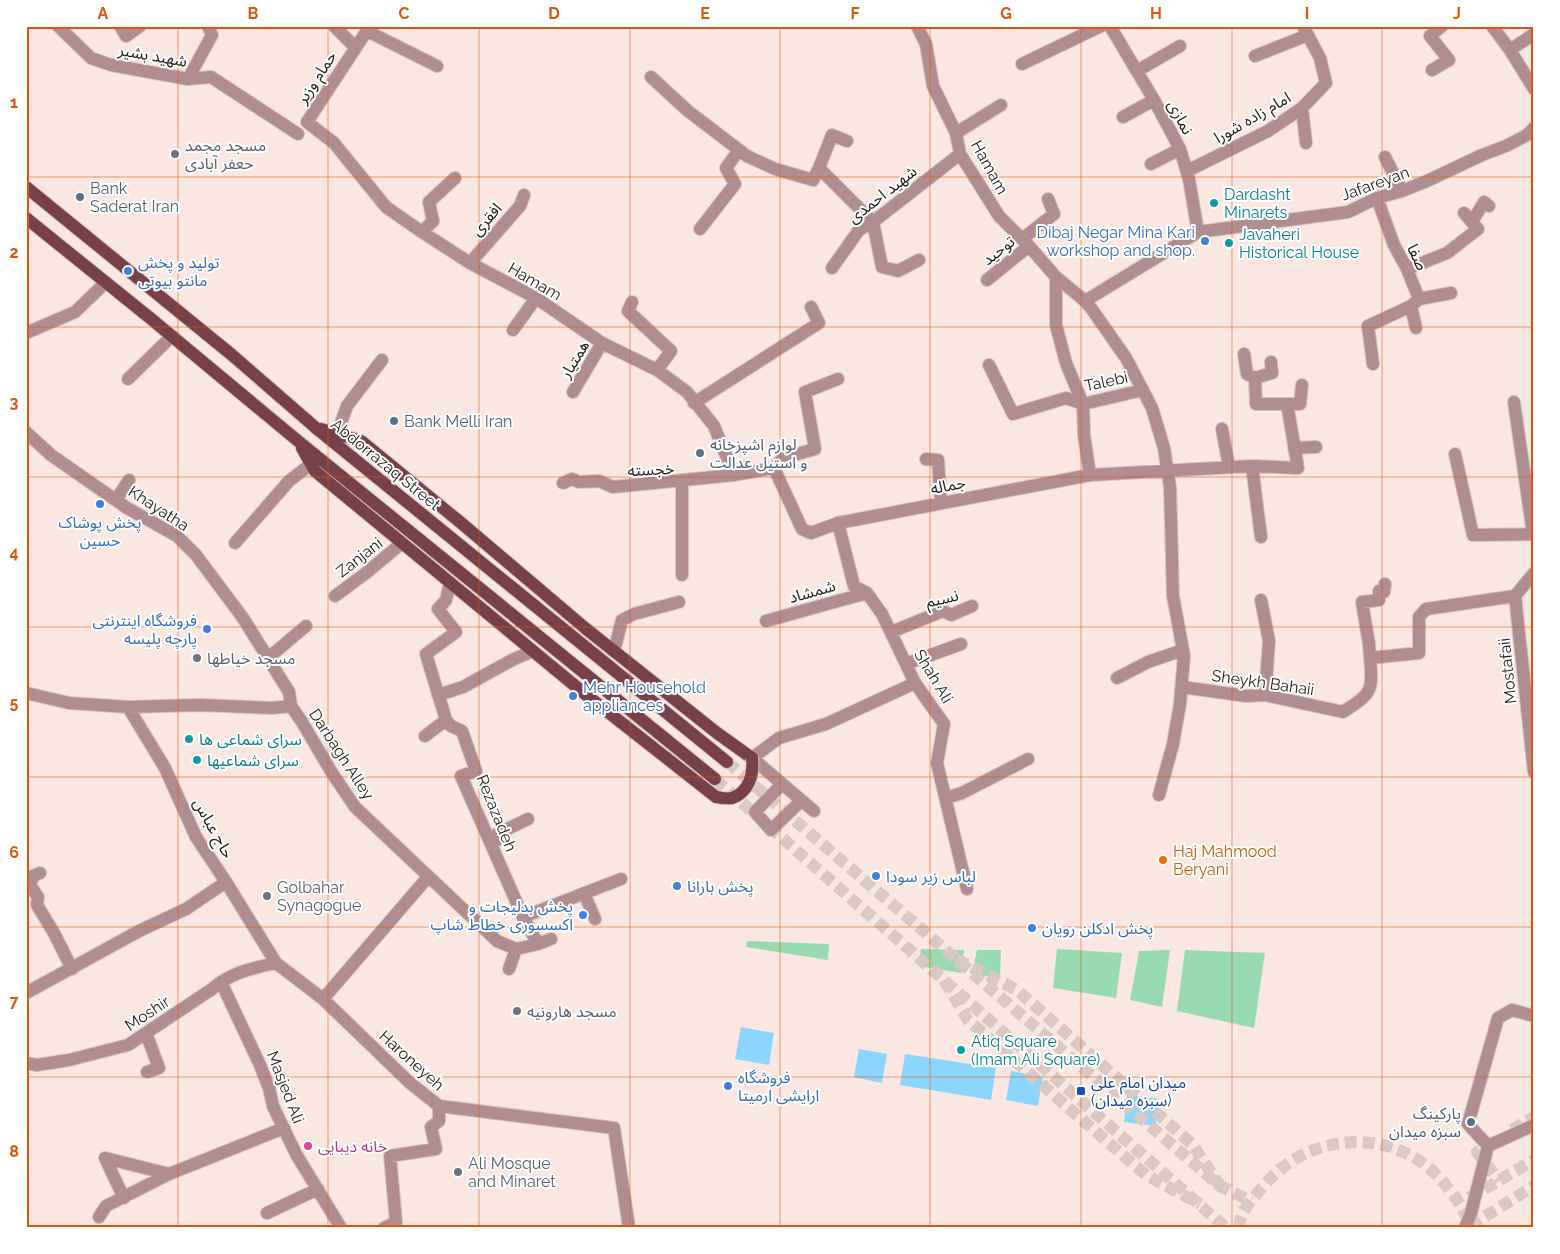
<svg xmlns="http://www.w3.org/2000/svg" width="1560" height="1254" viewBox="0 0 1560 1254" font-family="Raleway,'Noto Sans Arabic',sans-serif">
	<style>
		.green { fill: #98dbb0 }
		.water { fill: #8cd6fe }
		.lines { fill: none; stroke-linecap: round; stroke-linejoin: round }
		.minor-tunnel { stroke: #d9c8c3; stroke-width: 12; stroke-dasharray: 12 6; stroke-linecap: butt }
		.major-tunnel { stroke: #d9c8c3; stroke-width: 12; stroke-dasharray: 12 6; stroke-linecap: butt }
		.minor-casing { stroke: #d3c2bd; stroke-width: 14 }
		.major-casing { stroke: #d3c2bd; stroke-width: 14 }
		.minor { stroke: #b08d91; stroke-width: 12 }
		.major { stroke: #784048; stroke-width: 12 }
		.major-bridge-casing { stroke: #d3c2bd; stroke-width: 14; stroke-linecap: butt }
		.major-bridge { stroke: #784048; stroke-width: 12 }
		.grid { fill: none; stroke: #de560d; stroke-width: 1; stroke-opacity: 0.55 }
		.worship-dot { fill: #6b7280; stroke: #fff; stroke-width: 2 }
		.service-dot { fill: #5c6f8a; stroke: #fff; stroke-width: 2 }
		.culture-dot { fill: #0f9aa8; stroke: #fff; stroke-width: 2 }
		.shop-dot { fill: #3f7fe0; stroke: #fff; stroke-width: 2 }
		.food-dot { fill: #e8710a; stroke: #fff; stroke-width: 2 }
		.transit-dot { fill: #1a4fb4; stroke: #fff; stroke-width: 2 }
		.hotel-dot { fill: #d1479c; stroke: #fff; stroke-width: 2 }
		.labels { text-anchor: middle; stroke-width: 4; stroke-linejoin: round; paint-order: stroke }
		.street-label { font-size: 16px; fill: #211b18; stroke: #fff }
		.worship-label { font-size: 16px; fill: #5b616d; stroke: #fff; text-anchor: start }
		.service-label { font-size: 16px; fill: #4e5e75; stroke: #fff; text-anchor: start }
		.culture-label { font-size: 16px; fill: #0d838f; stroke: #fff; text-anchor: start }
		.shop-label { font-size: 16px; fill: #366cbe; stroke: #fff; text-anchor: start }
		.food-label { font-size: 16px; fill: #c56008; stroke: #fff; text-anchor: start }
		.transit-label { font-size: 16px; fill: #164399; stroke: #fff; text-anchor: start }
		.hotel-label { font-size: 16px; fill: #b23c85; stroke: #fff; text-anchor: start }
		.neatline { fill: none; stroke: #de560d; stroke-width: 2 }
		.grid-label { font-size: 16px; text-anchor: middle; font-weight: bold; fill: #de560d }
	</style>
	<rect width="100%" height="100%" fill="#fae7e1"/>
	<path class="green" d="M747 941 829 944 828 960 746 947Z
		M921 949 964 950 961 973 919 966Z
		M1057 949 1122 953 1116 998 1053 988Z
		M977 950H1001L1000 978 972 974Z
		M1170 950 1162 1007 1130 1000 1139 951Z
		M1185 950 1265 953 1254 1028 1177 1011Z"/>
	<path class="water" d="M741 1027 774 1033 769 1065 735 1059Z
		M859 1049 887 1054 882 1083 854 1077Z
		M905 1054 996 1068 991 1100 900 1085Z
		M1011 1071 1043 1077 1038 1106 1006 1100Z
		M1127 1095 1159 1099 1156 1126 1124 1122Z"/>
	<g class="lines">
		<path class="minor-tunnel" d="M956 959 1017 990 1192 1144 1220 1186
			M944 980 968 1020 1064 1104 1146 1175 1200 1204
			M1512 1130 1534 1117
			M1495 1141 1477 1152 1499 1181"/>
		<path class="major-tunnel" d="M727 762 1220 1186 1251 1201
			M715 779 1226 1228
			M1469 1198 1534 1160
			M1470 1226 1534 1186
			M1239 1228C1240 1211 1251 1201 1261 1189 1309 1128 1401 1125 1448 1188 1458 1200 1466 1212 1470 1228"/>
		<defs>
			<path id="minor" d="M58 26 91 58 111 65 188 79 211 77 298 134
				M120 26 126 36 140 26
				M334 26 355 47
				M370 26 307 122 334 143 386 207 422 232 470 263 536 298 602 343 657 370 687 392 714 426 734 475
				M917 26 926 44 933 86 956 133 960 154 999 216 1029 246 1056 277 1085 301 1091 308 1126 358 1152 408 1164 448 1170 487 1173 596 1184 656 1180 704 1173 744 1159 795
				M1110 26 1154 100 1180 149 1189 179 1198 232
				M1492 26 1510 50 1534 89
				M367 31 437 66
				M1510 50 1534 34
				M1255 56 1308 35
				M1022 64 1101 26
				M1432 70 1449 60 1430 36 1442 26
				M1137 71 1180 46
				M651 77 688 111 747 156 775 169 813 180 819 168 873 222 882 267 898 271 919 260
				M188 79 212 35 208 26
				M1302 108 1306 143
				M1123 117 1154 100
				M956 133 1001 105
				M1385 157 1402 191
				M1151 164 1180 149
				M819 168 832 135 847 141
				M1187 171 1268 131 1302 108 1326 83 1320 58 1303 26
				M1377 198 1394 245 1407 269 1419 299 1411 306 1416 328
				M1472 222 1484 202 1489 206
				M700 229 735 184 726 168 739 150
				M422 232 433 221 429 202 455 178
				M1022 239 1054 214 1048 199
				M470 263 520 206 524 195
				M832 268 859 230 873 222 960 154
				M1407 269 1447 253 1478 229 1464 213
				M1056 277V325L1066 363 1083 404 1084 435 1090 475
				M987 280 1029 246
				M1419 299 1451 293
				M1085 301 1198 232 1348 212 1377 198 1402 191 1427 181 1482 155 1506 146 1527 135 1534 128
				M632 302 628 311 671 351 657 370
				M513 330 536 298
				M26 333 75 312 105 283
				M1244 354 1247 374 1255 378 1256 404H1300L1302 385
				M1373 364 1368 326 1411 306
				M989 365 1013 414 1066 398 1083 404 1143 390
				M1255 378 1272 373 1271 362
				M128 379 172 336
				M573 392 602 343
				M1514 402 1533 534
				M694 403 819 323 811 307
				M1222 429 1229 467
				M26 432 51 455 127 508 177 536 196 555 243 618 289 692 291 706
				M337 434 347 406 382 360
				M1294 448 1316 447
				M1455 454 1473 535 1534 534
				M926 459 938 460 941 503
				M1252 466 1261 537
				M774 468 802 529 811 533 838 523 1090 475 1252 466 1298 468 1287 404
				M563 483 572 479 579 482 599 481 613 487 734 475 774 468 783 458 815 449 805 392 838 379
				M116 500 129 480
				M838 523 854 586 867 593 882 614 915 683 944 724 937 763 967 889
				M235 543 289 481 311 464
				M1534 573 1515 596 1534 772
				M682 575V481
				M450 583 446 600 438 609 456 632 426 654 446 720 451 726 462 731 476 771 461 776 523 917 538 944
				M335 596 366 573 402 543
				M1261 600 1269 641 1265 695
				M766 621 867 593
				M891 632 943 611 951 615 972 606
				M614 651 622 620 634 614 679 602
				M1370 658 1369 644 1362 602 1379 600V591L1384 592 1385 584
				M267 659 306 626
				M906 664 961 644
				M1117 678 1148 662 1183 650
				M1182 687 1246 696 1265 695 1343 712C1372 693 1373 692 1370 658L1419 653V617L1426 609 1515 596
				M26 693 69 703 128 707 199 705 272 708 291 706 302 722 332 773 355 807 497 941 516 949 538 944 551 939
				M438 695 463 687 514 659 533 651
				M128 707 165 768 196 837 226 882 276 963 323 999 410 1083 439 1106 614 1128 629 1228
				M425 736 446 720
				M782 784 755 812 771 830 801 801
				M946 798 962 793 1028 759
				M814 811 752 758 779 738 826 724 915 683
				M491 843 499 839 497 834 528 819
				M40 873 33 876 30 885 38 897 37 905 54 933 72 969
				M584 893 595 919
				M523 917 621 879
				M509 969 516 949
				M221 982 260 1065 269 1088 273 1106 296 1154 341 1228
				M26 993 139 931 186 909 226 882
				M323 999 428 877
				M146 1033 159 1068 147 1072
				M26 1063 37 1065 69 1060 128 1045 212 989C230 973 252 968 276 963
				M1488 1146 1468 1124 1498 1018 1512 1010 1534 1016
				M1488 1146 1534 1125
				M105 1158 169 1174
				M105 1158 124 1198
				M267 1213 318 1189
				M99 1217 106 1206 169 1174 284 1128
				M384 1228 396 1222 390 1156 436 1149 431 1127 439 1121V1106
				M1465 1228 1471 1213 1488 1146"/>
			<path id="major" d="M26 187 232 355 316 428 727 762
				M26 218 150 318 298 441 715 779
				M321 429 361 441 460 522 585 628 717 733 752 758
				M302 448 315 471 585 694 716 797"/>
		</defs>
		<use href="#minor" class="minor-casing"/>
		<use href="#major" class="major-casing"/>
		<use href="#minor" class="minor"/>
		<use href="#major" class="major"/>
		<defs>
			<path id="major-bridge" d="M716 797C721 798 727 799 732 798 749 792 754 774 752 758"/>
		</defs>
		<use href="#major-bridge" class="major-bridge-casing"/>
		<use href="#major-bridge" class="major-bridge"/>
	</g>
	<path class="grid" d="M178 26V1228M328 26V1228M479 26V1228M630 26V1228M780 26V1228M930 26V1228M1081 26V1228M1232 26V1228M1382 26V1228M26 177H1534M26 327H1534M26 477H1534M26 627H1534M26 777H1534M26 927H1534M26 1077H1534"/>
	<g class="worship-dot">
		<circle cx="175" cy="154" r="5"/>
		<circle cx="197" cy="658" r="5"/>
		<circle cx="267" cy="896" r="5"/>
		<circle cx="517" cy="1011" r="5"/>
		<circle cx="458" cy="1172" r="5"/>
	</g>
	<g class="service-dot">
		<circle cx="80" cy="197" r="5"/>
		<circle cx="394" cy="421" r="5"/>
		<circle cx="700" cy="453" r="5"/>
		<circle cx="1471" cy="1122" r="5"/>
	</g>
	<g class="culture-dot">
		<circle cx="1214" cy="203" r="5"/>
		<circle cx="1229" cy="243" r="5"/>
		<circle cx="189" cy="739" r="5"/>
		<circle cx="197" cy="760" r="5"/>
		<circle cx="961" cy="1050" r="5"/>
	</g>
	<g class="shop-dot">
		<circle cx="1205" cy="241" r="5"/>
		<circle cx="128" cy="271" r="5"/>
		<circle cx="100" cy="504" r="5"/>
		<circle cx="207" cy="629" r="5"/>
		<circle cx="573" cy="696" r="5"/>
		<circle cx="876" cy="876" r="5"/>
		<circle cx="677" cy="886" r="5"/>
		<circle cx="583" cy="915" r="5"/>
		<circle cx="1032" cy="928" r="5"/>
		<circle cx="728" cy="1086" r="5"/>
	</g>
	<circle class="food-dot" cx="1163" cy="860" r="5"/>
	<rect class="transit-dot" x="1076" y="1086" width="10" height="10" rx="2.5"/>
	<circle class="hotel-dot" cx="308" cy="1146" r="5"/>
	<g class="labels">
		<g class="street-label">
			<text transform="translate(153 55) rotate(10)" y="6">شهید بشیر</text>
			<text transform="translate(316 77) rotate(-57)" y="6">حمام وزیر</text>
			<text transform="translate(1181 117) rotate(62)" y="6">نمازی</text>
			<text transform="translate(1252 117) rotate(-30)" y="6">امام زاده شورا</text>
			<text transform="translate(990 167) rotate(61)" y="6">Hamam</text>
			<text transform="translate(1375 183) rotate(-20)" y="6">Jafareyan</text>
			<text transform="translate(882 194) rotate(-38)" y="6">شهید احمدی</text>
			<text transform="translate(486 219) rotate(-49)" y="6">افقری</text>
			<text transform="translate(998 250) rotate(-38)" y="6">توحید</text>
			<text transform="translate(1418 257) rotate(65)" y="6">صفا</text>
			<text transform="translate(535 281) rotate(30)" y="6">Hamam</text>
			<text transform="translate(574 359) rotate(-59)" y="6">همتیار</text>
			<text transform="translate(1106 381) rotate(-12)" y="6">Talebi</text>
			<text transform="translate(386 464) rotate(39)" y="6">Abdorrazaq Street</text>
			<text transform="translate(651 469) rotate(-3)" y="6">خجسته</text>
			<text transform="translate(948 485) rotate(-11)" y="6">جماله</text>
			<text transform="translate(159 508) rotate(33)" y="6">Khayatha</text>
			<text transform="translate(359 557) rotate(-38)" y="6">Zanjani</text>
			<text transform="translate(812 591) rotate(-16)" y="6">شمشاد</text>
			<text transform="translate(942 598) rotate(-13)" y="6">نسیم</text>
			<text transform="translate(1507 671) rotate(-96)" y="6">Mostafaii</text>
			<text transform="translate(934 676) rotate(59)" y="6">Shah Ali</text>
			<text transform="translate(1263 682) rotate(8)" y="6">Sheykh Bahaii</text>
			<text transform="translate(342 754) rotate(57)" y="6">Darbagh Alley</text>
			<text transform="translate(497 813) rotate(68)" y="6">Rezazadeh</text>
			<text transform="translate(214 828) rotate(61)" y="6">حاج عباس</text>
			<text transform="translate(147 1013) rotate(-33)" y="6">Moshir</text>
			<text transform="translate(412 1060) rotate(42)" y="6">Haroneyeh</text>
			<text transform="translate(286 1087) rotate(69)" y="6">Masjed Ali</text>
		</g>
		<g class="worship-label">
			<text x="185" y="151">مسجد مجمد<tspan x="185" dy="18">حعفر آبادی</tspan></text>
			<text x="207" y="664">مسجد خیاطها</text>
			<text x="277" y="893">Golbahar<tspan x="277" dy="18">Synagogue</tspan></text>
			<text x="527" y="1017">مسجد هارونیه</text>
			<text x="468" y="1169">Ali Mosque<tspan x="468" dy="18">and Minaret</tspan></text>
		</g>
		<g class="service-label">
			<text x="90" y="194">Bank<tspan x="90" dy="18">Saderat Iran</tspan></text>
			<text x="404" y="427">Bank Melli Iran</text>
			<text x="710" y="450">لوازم اشپزخانه<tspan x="710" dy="18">و استیل عدالت</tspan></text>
			<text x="1461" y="1119" text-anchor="end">پارکینگ<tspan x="1461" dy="18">سبزه میدان</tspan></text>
		</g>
		<g class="culture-label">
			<text x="1224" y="200">Dardasht<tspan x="1224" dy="18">Minarets</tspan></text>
			<text x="1239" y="240">Javaheri<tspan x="1239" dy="18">Historical House</tspan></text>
			<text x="199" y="745">سرای شماعی ها</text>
			<text x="207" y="766">سرای شماعیها</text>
			<text x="971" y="1047">Atiq Square<tspan x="971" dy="18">(Imam Ali Square)</tspan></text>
		</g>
		<g class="shop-label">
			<text x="1195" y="238" text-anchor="end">Dibaj Negar Mina Kari<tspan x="1195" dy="18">workshop and shop.</tspan></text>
			<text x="138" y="268">تولید و پخش<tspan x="138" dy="18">مانتو بیوتی</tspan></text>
			<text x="100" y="528" text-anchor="middle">پخش پوشاک<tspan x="100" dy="18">حسین</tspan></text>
			<text x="197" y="626" text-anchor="end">فروشگاه اینترنتی<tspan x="197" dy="18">پارچه پلیسه</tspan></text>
			<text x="583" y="693">Mehr Household<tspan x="583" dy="18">appliances</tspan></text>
			<text x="886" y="882">لباس زیر سودا</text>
			<text x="687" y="892">پخش بارانا</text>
			<text x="573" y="912" text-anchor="end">پخش بدلیجات و<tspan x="573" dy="18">اکسسوری خطاط شاپ</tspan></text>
			<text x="1042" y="934">پخش ادکلن رویان</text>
			<text x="738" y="1083">فروشگاه<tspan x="738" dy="18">ارایشی ارمیتا</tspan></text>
		</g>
		<g class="food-label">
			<text x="1173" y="857">Haj Mahmood<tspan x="1173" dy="18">Beryani</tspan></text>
		</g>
		<g class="transit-label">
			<text x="1091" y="1088">میدان امام علی<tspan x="1091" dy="18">(سبزه میدان)</tspan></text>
		</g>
		<g class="hotel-label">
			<text x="318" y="1152">خانه دیبایی</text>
		</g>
	</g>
	<rect width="1560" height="1254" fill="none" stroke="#ffffff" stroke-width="55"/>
	<rect x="28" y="28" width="1504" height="1198" class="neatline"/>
	<g class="grid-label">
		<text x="103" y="19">A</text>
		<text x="253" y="19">B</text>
		<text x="404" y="19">C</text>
		<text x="554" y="19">D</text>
		<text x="705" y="19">E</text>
		<text x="855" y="19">F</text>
		<text x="1006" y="19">G</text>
		<text x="1156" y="19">H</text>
		<text x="1307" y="19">I</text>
		<text x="1457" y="19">J</text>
		<text x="14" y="108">1</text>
		<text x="14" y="258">2</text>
		<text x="14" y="408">3</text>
		<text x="14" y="558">4</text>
		<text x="14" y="708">5</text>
		<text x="14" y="858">6</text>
		<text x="14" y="1007">7</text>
		<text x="14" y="1157">8</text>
	</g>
</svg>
